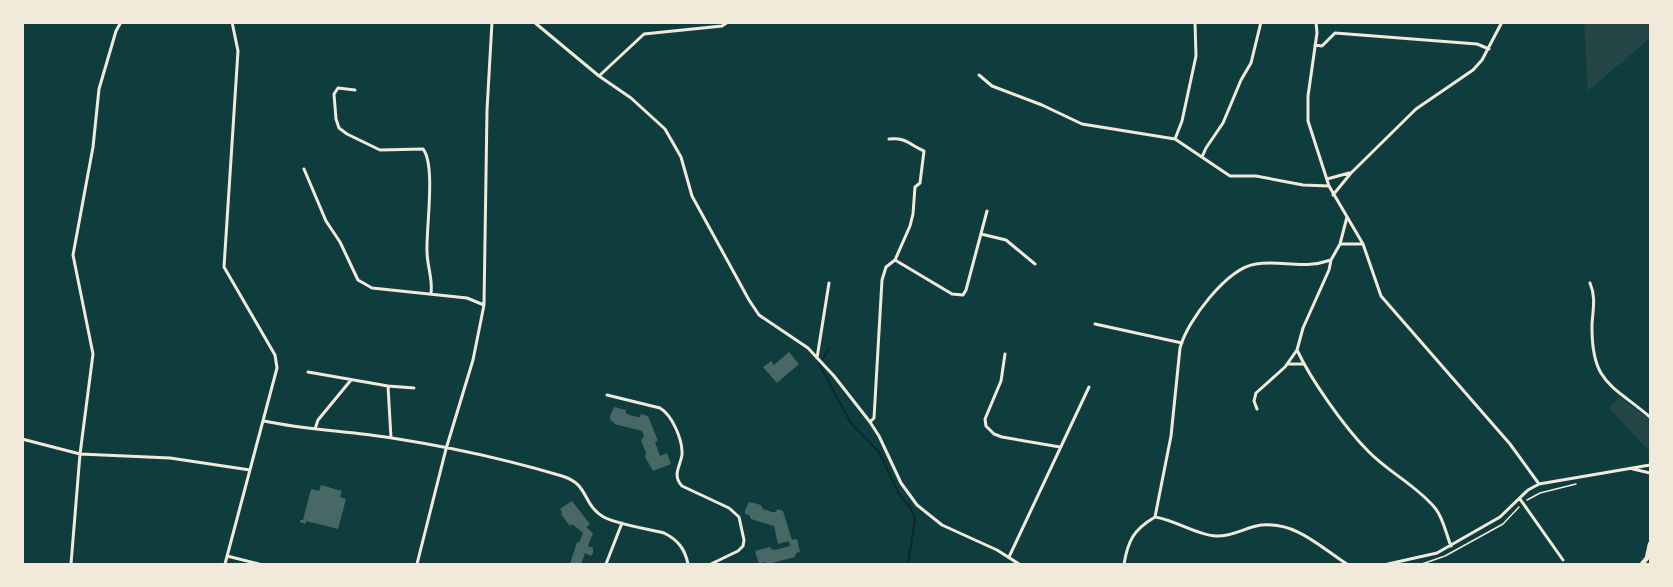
<svg xmlns="http://www.w3.org/2000/svg" width="1673" height="587" viewBox="0 0 1673 587" font-family="Poppins,sans-serif">
	<style>
		.green { fill: #244646 }
		.lines { fill: none; stroke-linecap: round; stroke-linejoin: round }
		.stream { stroke: #0a2a2b; stroke-width: 2 }
		.building { fill: #486865 }
		.path { stroke: #f1e9da; stroke-width: 1.5 }
		.minor { stroke: #f1e9da; stroke-width: 3 }
		.primary { stroke: #f1e9da; stroke-width: 4.5 }
	</style>
	<rect width="100%" height="100%" fill="#0f3d3e"/>
	<path class="green" d="M1584 23H1650V38L1588 91Z
		M1619 397 1650 420V452L1609 408Z"/>
	<g class="lines">
		<path class="stream" d="M823 359 829 348
			M819 364 851 423 879 452 899 494 910 507 915 519 908 564"/>
	</g>
	<path class="building" d="M789 352 799 364 777 383 763 367 771 361 774 365Z
		M614 407 626 410V413L629 415 637 417H640L641 414 648 416 658 441 655 442 660 456 667 453 671 464 653 471 645 457 646 453 641 440 644 436 642 431 614 424V422L611 421 610 416Z
		M321 485 342 491 340 497 346 499 338 529 306 521V524L300 522V520H303L311 489 319 491Z
		M572 501 590 524 586 527 593 533 588 546 593 548V553L591 556 585 553 581 564H570L577 542 579 543 583 533 572 524 570 526 561 514 562 512 560 509Z
		M749 502 761 505 763 509 772 512H776L777 509 783 511 792 540 797 539 800 552 796 553 795 557 768 564 765 562 759 564 755 551 770 547 771 549 775 550 790 546 789 541 778 544 774 526 751 519 749 515 745 514V510Z"/>
	<g class="lines">
		<path class="path" d="M1527 500 1540 493 1576 484
			M1422 564 1445 556 1503 524 1519 507"/>
		<path class="minor" d="M534 22 599 76 631 98 665 129 681 157 692 196 749 300 759 315 808 348 834 376 870 422 879 436 901 483 917 505 942 525 997 550 1019 564
			M1316 22 1317 33 1308 96V121L1329 186 1363 244 1381 296 1510 444 1539 484
			M1315 45 1322 46 1335 33 1477 44 1489 49
			M979 75 992 86 1042 105 1082 124 1175 139 1230 176H1256L1303 185 1329 186
			M599 76 644 34 722 26 728 22
			M355 90 338 88 334 94 336 119 339 128 347 134 380 150 423 149C436 165 426 229 427 251 427 266 433 279 431 293
			M1175 139 1182 121 1196 56 1195 22
			M1202 157 1206 148 1223 123 1241 80 1251 63 1261 22
			M304 169 326 221 340 242 358 280 372 288 467 298 484 305
			M1327 179 1349 173
			M1333 195 1351 173 1416 109 1473 70 1482 60 1502 22
			M981 234 1006 240 1035 264
			M1340 244H1363
			M895 260 952 294 963 295 966 290 987 211
			M1590 283C1596 297 1593 309 1592 324 1591 383 1611 384 1650 417
			M1095 324 1182 343
			M1297 350C1311 380 1345 428 1368 451 1388 472 1416 485 1435 508 1443 517 1446 534 1451 546
			M1005 354 1001 381 985 419 986 426 994 434 1002 437 1060 447
			M817 358 829 283
			M1289 364H1304
			M308 372 388 386 414 388
			M388 386 391 438
			M607 395 660 408C672 415 683 440 682 455 680 467 672 475 682 486L729 508 739 517 744 540 743 546 738 551 711 564
			M1257 409 1254 401 1256 393 1285 367 1297 350 1303 328 1329 270 1331 260 1340 244 1347 217
			M264 421C306 430 349 431 392 438 449 447 506 459 562 476 589 484 582 503 602 516 614 524 649 529 664 533 678 540 685 549 688 564
			M870 422 874 418 882 280 886 267 895 260 910 226 913 214 915 187 920 183 924 151C910 145 906 137 889 139
			M315 429 318 420 351 380
			M22 439 80 454 170 458 250 470
			M1633 469 1650 473
			M1520 499 1563 560
			M1155 517C1175 520 1199 536 1216 536 1232 537 1246 527 1261 525 1297 522 1320 547 1347 564
			M227 556 259 564
			M1009 557 1089 387
			M71 564 80 454 93 354 73 255 93 147 99 89 116 31 121 22
			M225 564 277 368 275 355 224 267 238 51 232 22
			M417 564 446 449 473 360 484 305 487 110 492 22
			M606 564 622 523
			M1124 564C1128 541 1133 530 1155 517L1171 436 1180 348C1187 321 1227 268 1256 264 1283 260 1302 270 1331 260
			M1388 564 1437 553 1500 517 1528 490 1539 484 1650 465"/>
		<path class="primary" d="M1642 564 1647 558 1650 544"/>
	</g>
	<rect width="1673" height="587" fill="none" stroke="#f1e9da" stroke-width="48"/>
</svg>
